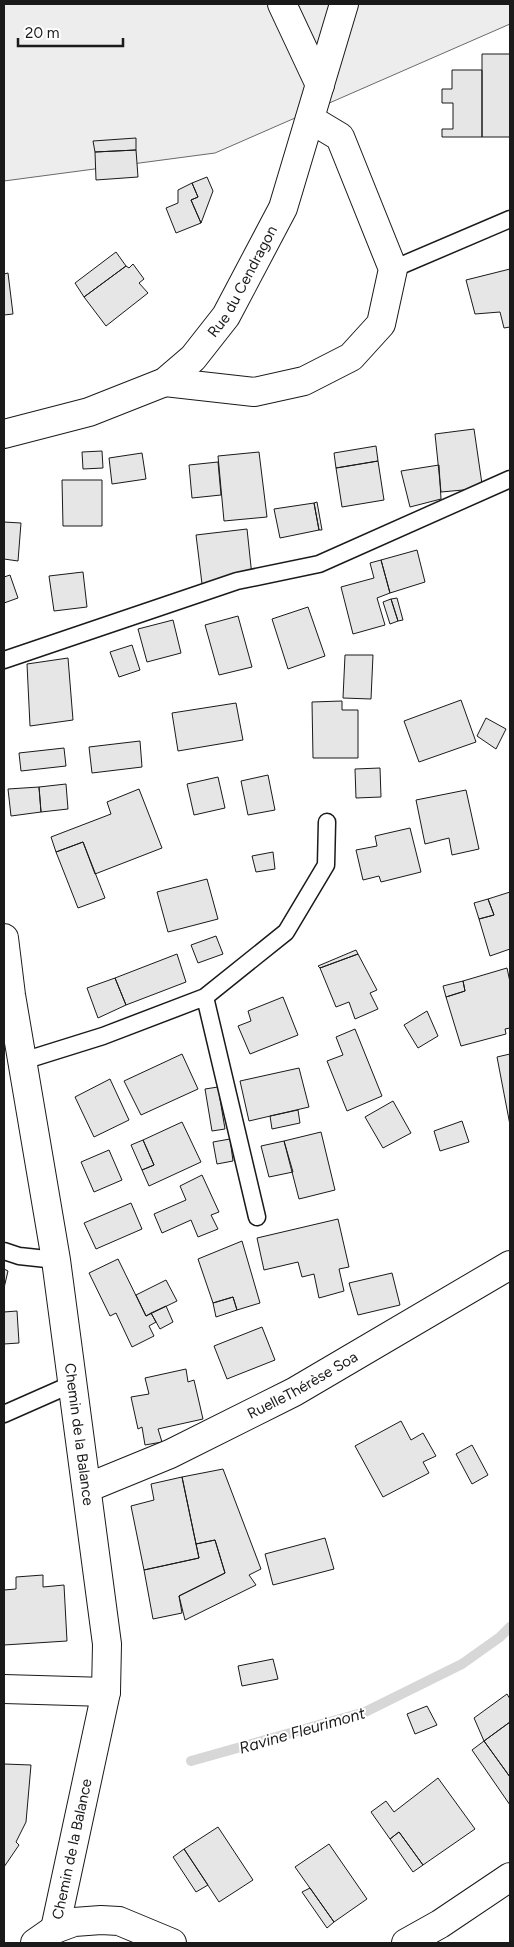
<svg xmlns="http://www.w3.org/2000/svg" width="514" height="1947" viewBox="0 0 514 1947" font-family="Figtree,sans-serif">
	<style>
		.built { fill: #ededed; stroke: #6a6a6a }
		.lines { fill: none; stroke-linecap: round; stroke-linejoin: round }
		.stream { stroke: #d7d7d7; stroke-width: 10 }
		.building { fill: #e6e6e6; stroke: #1a1a1a }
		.service-casing { stroke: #1a1a1a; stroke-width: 19 }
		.minor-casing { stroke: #1a1a1a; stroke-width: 30 }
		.tertiary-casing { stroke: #1a1a1a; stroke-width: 30 }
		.secondary-casing { stroke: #1a1a1a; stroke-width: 30 }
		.service { stroke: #fff; stroke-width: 16 }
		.minor { stroke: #fff; stroke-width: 28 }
		.tertiary { stroke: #fff; stroke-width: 28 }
		.secondary { stroke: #fff; stroke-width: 28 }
		.labels { text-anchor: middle; stroke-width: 4; stroke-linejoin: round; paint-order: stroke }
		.street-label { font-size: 15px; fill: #1a1a1a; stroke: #fff }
		.water-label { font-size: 16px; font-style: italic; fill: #1a1a1a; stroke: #fff }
	</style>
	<rect width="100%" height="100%" fill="#fff"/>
	<path class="built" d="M4 4H510V24L215 153 4 181Z"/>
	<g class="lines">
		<path class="stream" d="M191 1761 365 1712 462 1664 500 1637 510 1627"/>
	</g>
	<path class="building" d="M482 54H510V137H482Z
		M452 70H482V137H442V129H453V103H442V89H452Z
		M136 138V150L95 152 93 141Z
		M136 150 138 177 96 180 95 152Z
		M207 177 213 191 201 223 191 200 198 197 192 183Z
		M192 183 198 197 191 200 201 223 176 233 166 208 178 203V190Z
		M116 252 126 266 84 297 75 283Z
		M133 264 144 279 139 283 148 293 106 326 84 297 126 266 129 268Z
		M510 269V327L504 328 500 312 475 314 466 280Z
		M8 273 13 314 4 315V274Z
		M474 429 482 484 474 489 441 492 435 434Z
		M376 446 378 461 336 468 334 453Z
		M102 451 103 468 83 469 82 452Z
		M259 452 267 517 224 521 218 456Z
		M142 453 146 479 112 484 109 458Z
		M378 461 384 500 342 507 336 468Z
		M218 462 221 495 192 498 189 465Z
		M439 465 441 499 410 507 401 471Z
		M62 480H102V526H63Z
		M317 502 322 530H319L314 503Z
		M314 503 319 530 280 538 274 509Z
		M4 522 21 523 18 561 4 559Z
		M247 529 252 576 203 592 196 535Z
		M417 550 425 582 390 593 381 560Z
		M381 560 390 593 377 598 385 625 353 634 341 587 374 578 370 563Z
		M83 572 87 607 54 611 49 576Z
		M10 575 18 598 4 603V577Z
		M397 598 403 620 398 621 391 599Z
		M391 599 398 621 390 624 383 602Z
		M308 607 325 656 288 669 272 619Z
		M238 616 252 667 219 675 205 625Z
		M173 620 181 653 147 662 138 629Z
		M132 645 140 670 119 677 110 652Z
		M345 655H373L371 699 343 698Z
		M68 658 73 720 30 726 27 664Z
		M461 700 476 742 419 762 404 721Z
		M342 701V710H358V758H313L312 702Z
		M236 703 243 740 178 751 172 713Z
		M486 718 506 729 496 749 477 736Z
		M140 741 142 767 92 773 89 747Z
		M64 748 66 766 21 771 19 753Z
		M380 768 381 797 356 798 355 769Z
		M268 775 275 810 248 815 241 781Z
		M218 777 225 808 194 815 187 784Z
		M66 784 68 809 41 812 39 787Z
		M39 787 41 812 11 816 8 789Z
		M139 789 162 848 95 874 83 842 56 852 51 837 111 814 107 802Z
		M466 790 479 849 452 855 449 838 425 844 416 800Z
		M410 828 421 872 381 882 379 876 363 880 356 850 377 846 375 836Z
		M83 842 105 898 78 908 56 852Z
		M273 852 275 869 256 872 252 856Z
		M207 879 218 919 168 932 157 892Z
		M510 892V949L490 956 479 919 494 915 488 899Z
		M488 899 494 915 479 919 474 903Z
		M216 936 223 954 198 963 191 945Z
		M356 950 358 954 320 968 318 966Z
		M177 954 186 982 126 1005 115 978Z
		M358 954 377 990 370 993 378 1009 355 1019 349 1002 336 1007 320 968Z
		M507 968 510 982V1028L505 1029 506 1034 461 1046 446 997 465 991 463 981Z
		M115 978 126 1005 98 1018 87 988Z
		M463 981 465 991 446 997 443 986Z
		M283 997 298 1035 250 1054 238 1026 251 1021 248 1011Z
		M427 1011 438 1036 418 1048 404 1025Z
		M355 1029 382 1096 347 1111 327 1061 343 1055 336 1037Z
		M182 1054 198 1089 141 1115 124 1081Z
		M510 1054V1125L497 1057Z
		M299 1068 309 1107 249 1121 240 1081Z
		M110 1079 129 1120 94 1137 75 1097Z
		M218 1087 225 1129 212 1131 205 1089Z
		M393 1101 411 1133 383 1148 365 1117Z
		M298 1110 300 1123 272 1129 270 1116Z
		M462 1121 469 1142 440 1151 434 1131Z
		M182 1122 201 1162 149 1186 142 1170 154 1165 143 1140Z
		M321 1132 335 1190 299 1199 284 1141Z
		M230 1139 233 1161 217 1164 213 1142Z
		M143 1140 154 1165 142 1170 131 1145Z
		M284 1141 293 1172 269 1177 261 1146Z
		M109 1150 122 1180 94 1192 81 1162Z
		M202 1175 219 1212 211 1215 218 1229 198 1237 191 1220 162 1233 154 1214 186 1200 180 1186Z
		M131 1203 142 1229 96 1249 84 1223Z
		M338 1219 349 1267 339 1269 344 1291 319 1298 314 1274 302 1277 298 1262 264 1270 257 1238Z
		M242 1241 260 1303 237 1310 233 1297 213 1303 198 1259Z
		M118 1259 146 1316 151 1313 156 1322 149 1326 154 1336 132 1347 116 1313 110 1316 89 1273Z
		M4 1269 8 1271 4 1288Z
		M392 1273 400 1305 358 1315 349 1283Z
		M166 1280 177 1301 146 1316 136 1295Z
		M233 1297 237 1310 216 1317 213 1303Z
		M166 1306 173 1322 160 1329 151 1313Z
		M17 1311 19 1343 4 1344V1312Z
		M262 1327 275 1360 227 1379 214 1346Z
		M186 1369 188 1382 194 1380 203 1419 158 1429 162 1442 145 1445 142 1427 138 1429 131 1397 149 1394 145 1378Z
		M401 1421 411 1440 423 1433 436 1456 423 1462 429 1473 383 1497 355 1446Z
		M472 1445 488 1475 472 1484 456 1454Z
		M223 1469 261 1569 249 1575 256 1585 185 1620 179 1596 225 1573 215 1540 196 1544 182 1477Z
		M182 1477 199 1558 144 1570 131 1506 154 1500 151 1484Z
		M325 1538 334 1569 273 1585 265 1554Z
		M215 1540 225 1573 179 1596 182 1613 153 1619 144 1570 199 1558 196 1544Z
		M43 1575V1587L64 1585 67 1641 4 1645V1590L16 1589V1577Z
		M273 1659 278 1679 242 1686 238 1666Z
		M507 1694 510 1699V1722L484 1741 474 1718Z
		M427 1706 437 1725 415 1734 407 1714Z
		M510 1722V1777L484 1741Z
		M484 1741 510 1777V1805L472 1750Z
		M4 1764 31 1765 26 1822 16 1842 19 1845 4 1867Z
		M438 1778 475 1829 423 1865 399 1832 390 1839 371 1812 386 1801 394 1812Z
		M218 1827 253 1880 219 1902 184 1849Z
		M399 1832 423 1865 413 1872 390 1839Z
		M329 1844 367 1899 334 1922 295 1867Z
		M184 1849 208 1885 196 1892 173 1857Z
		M310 1888 334 1922 327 1928 302 1892Z"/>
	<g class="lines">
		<defs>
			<path id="service" d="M393 269 510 219
				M4 660 237 581 319 564 510 479
				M205 997 257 1217
				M23 1061 103 1036 205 997 286 932 326 865 327 822
				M4 1251 19 1256 56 1260
				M4 1414 72 1384"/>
			<g id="minor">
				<path d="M282 4 320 85"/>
				<path d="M165 382 254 392 304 381 351 357 381 324 393 269 340 137 310 119"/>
				<path id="s1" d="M87 1488 170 1454 294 1392 510 1265"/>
				<path d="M4 1689 106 1692"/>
			</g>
			<g id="tertiary">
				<path id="s2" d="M4 938 11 995 56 1260 107 1644 106 1692 55 1929"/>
				<path d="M35 1943 55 1929 74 1922 101 1920 119 1921 172 1943"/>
				<path d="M406 1943 440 1924 510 1877"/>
			</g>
			<g id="secondary">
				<path id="s3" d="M4 434 89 412 165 382 193 358 226 316 283 208 344 4"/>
			</g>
		</defs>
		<use href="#service" class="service-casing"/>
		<use href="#minor" class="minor-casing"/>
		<use href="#tertiary" class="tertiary-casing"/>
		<use href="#secondary" class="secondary-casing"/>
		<use href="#service" class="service"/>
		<use href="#minor" class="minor"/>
		<use href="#tertiary" class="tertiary"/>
		<use href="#secondary" class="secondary"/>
	</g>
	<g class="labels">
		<g class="street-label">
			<text dy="5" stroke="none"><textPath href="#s3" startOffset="298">Rue du Cendragon</textPath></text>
			<text dy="5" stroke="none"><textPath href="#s1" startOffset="239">RuelleThérèse Soa</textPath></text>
			<text dy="5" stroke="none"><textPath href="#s2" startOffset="502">Chemin de la Balance</textPath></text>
			<text transform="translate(72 1849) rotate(-78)" y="5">Chemin de la Balance</text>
		</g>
		<g class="water-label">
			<text transform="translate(302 1730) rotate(-16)" y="6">Ravine Fleurimont</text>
		</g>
	</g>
	<rect width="514" height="1947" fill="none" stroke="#1a1a1a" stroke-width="10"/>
	<path d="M18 38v8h105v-8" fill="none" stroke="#1a1a1a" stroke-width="2.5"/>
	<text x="25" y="38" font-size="15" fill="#1a1a1a" stroke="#ffffff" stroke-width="4" paint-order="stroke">20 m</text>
</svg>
